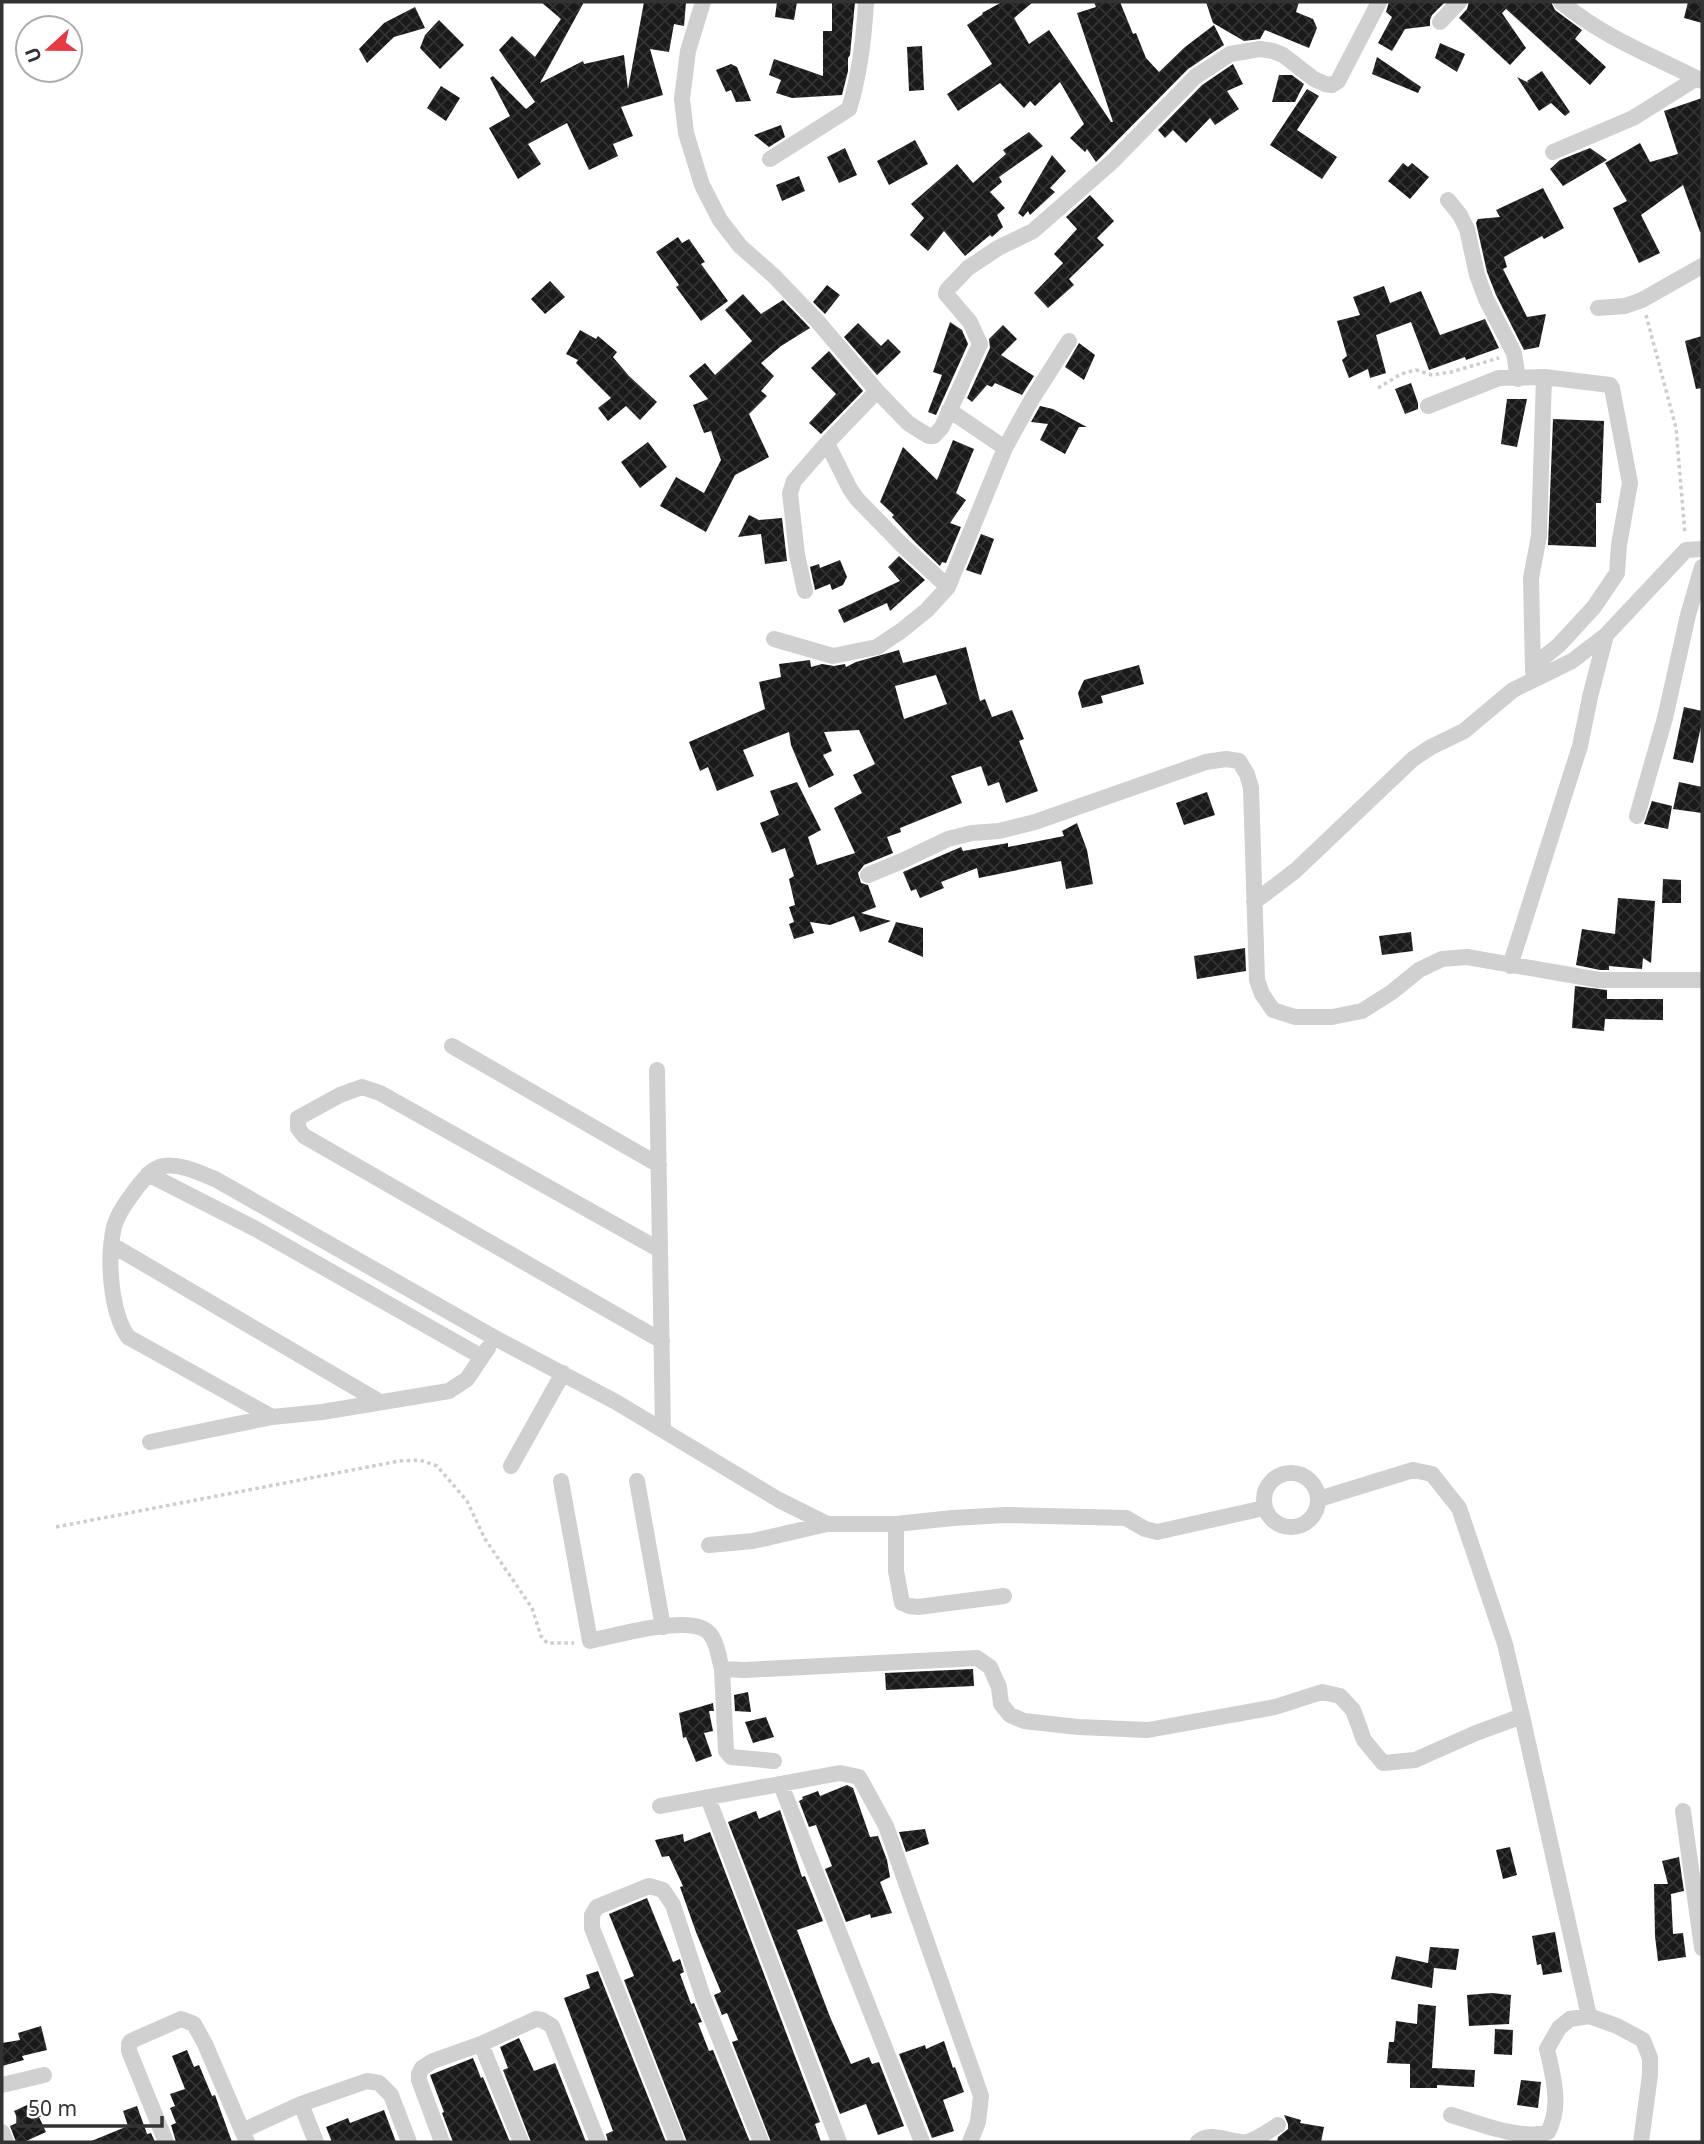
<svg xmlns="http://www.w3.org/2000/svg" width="1704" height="2144" viewBox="0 0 1704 2144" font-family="'Noto Sans',sans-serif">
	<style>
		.building { fill: url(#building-cross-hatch); fill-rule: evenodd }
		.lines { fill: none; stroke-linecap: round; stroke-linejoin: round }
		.path { stroke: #cdcdcd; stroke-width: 3.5; stroke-dasharray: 3.5 3.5; stroke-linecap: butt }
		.minor { stroke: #d0d0d0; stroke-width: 16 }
	</style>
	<defs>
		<pattern id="building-cross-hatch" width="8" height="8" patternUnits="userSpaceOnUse" patternTransform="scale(1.75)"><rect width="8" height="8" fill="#1a1a1a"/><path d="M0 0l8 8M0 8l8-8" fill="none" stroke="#333"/></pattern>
	</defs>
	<rect width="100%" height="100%" fill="#fff"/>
	<path class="building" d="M541 2H584L540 83 583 61 584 64 624 55 628 89 644 2H686L684 26 674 24 669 52 650 49 663 95 621 107 633 136 613 144 618 156 589 170 567 123 528 144 541 164 518 179 489 128 510 116 490 78 493 76 526 109 535 102 499 50 512 36 535 57 561 19Z
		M777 2H797L794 20 775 17Z
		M832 2H855L850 55 848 58V71L842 95 792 98 776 93 781 80 769 75 774 59 823 76V31H832Z
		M1002 2H1033L1014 18 1029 44 1049 30 1111 122H1113L1077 13 1096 7 1094 2H1120L1133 34 1136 33 1146 58 1159 72 1185 47 1214 25 1224 45 1188 69 1096 162 1087 149 1085 152 1070 138 1084 124 1060 82 1035 106 1030 101 1024 108 1000 83 958 111 947 94 992 64 967 25 983 14 982 13Z
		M1206 2H1299L1296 12 1313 19 1317 28 1309 48 1265 30 1260 39 1244 41 1213 23Z
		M1389 2H1445L1432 15 1430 20V26L1405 29 1392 51 1378 43 1392 17 1386 12Z
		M1469 2H1551L1555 10 1582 30 1575 39 1606 67 1590 85 1506 9 1502 13 1526 48 1510 65 1459 18 1467 9Z
		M1688 2H1702V23L1684 18Z
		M415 7 425 28 394 37 367 63 359 49 384 23Z
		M439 20 464 45 440 69 420 48 425 35Z
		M1440 43 1465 54 1457 72 1435 58Z
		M922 46 924 90 909 91 907 47Z
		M1377 57 1421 87 1418 93 1372 74Z
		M731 64 737 67 751 101 736 102 731 90 726 92 716 70Z
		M1233 64 1243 84 1227 91 1239 109 1215 125 1210 118 1186 143 1173 130 1165 138 1158 130 1202 85Z
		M1542 71 1570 112 1565 116 1551 103 1539 111 1517 77 1529 83 1527 81Z
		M1279 75H1292L1304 84 1295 102H1272Z
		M441 86 460 98 446 121 427 108Z
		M1307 89 1319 96 1297 130 1337 157 1322 179 1270 145Z
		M1702 98V232H1700L1683 185 1641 215 1660 253 1639 263 1613 208 1627 201 1605 163 1640 143 1650 162 1678 154 1664 111Z
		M781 125 785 137 769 147 754 135Z
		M1029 132 1043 146 999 177 1002 182 990 192 1005 208 997 215 1003 227 992 237 990 235 965 256 944 231 928 251 910 235 924 218 911 204 957 164 973 183 1006 154 1003 150Z
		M915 140 928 164 889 185 877 161Z
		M845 148 857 175 839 183 827 157Z
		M1590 148 1607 160 1563 186 1550 169 1560 160Z
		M1052 155 1066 171 1050 188 1055 192 1030 215 1028 211 1023 217 1018 213Z
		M1403 163 1408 167 1412 163 1429 177 1410 199 1388 181Z
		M799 176 805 191 782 201 776 185Z
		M1543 188 1564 228 1544 239 1542 236 1504 257 1507 267 1503 269 1527 317 1546 314 1539 347 1524 350 1496 295 1487 272 1476 223 1478 219 1500 217 1496 210Z
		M1090 195 1114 221 1097 238 1104 245 1069 279 1074 285 1048 308 1034 293 1063 263 1054 254 1077 229 1066 217Z
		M678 237 682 243 689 239 705 262 701 264 728 301 701 321 676 287 679 285 656 252Z
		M550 281 565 297 545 314 531 299Z
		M827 285 840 295 825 314 813 302Z
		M1384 286 1390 303 1421 291 1440 335 1485 319 1499 348 1466 360 1465 357 1429 370 1411 322 1376 335 1386 373 1370 378 1368 369 1349 378 1342 360 1347 356 1337 321 1360 315 1353 297Z
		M743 294 761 314 783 300 810 328 781 346 761 363 774 376 761 391 767 396 749 414 769 457 735 475 706 532 660 506 676 477 704 493 721 460 711 431 704 433 693 405 708 399 689 376 705 363 715 375 752 341 725 310Z
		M950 322 962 330 968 344 936 415 928 412 942 375 933 372Z
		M858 323 881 346 888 339 901 352 877 375 844 337Z
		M1003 325 1017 339 1001 355 1034 376 1022 395 995 383 992 387 987 385 972 402 967 398 990 348 989 339Z
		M580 330 596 339 598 336 617 352 613 357 629 376 657 402 640 420 626 406 608 421 598 408 611 398 576 363 578 360 566 354Z
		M1702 336V388L1696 389 1685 341Z
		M1079 343 1095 355 1084 380 1065 367Z
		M829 351 863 391 821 434 809 423 836 394 811 368Z
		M1411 383 1418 403V409L1405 414 1395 389Z
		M1507 399H1527L1517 447 1501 444Z
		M1040 406 1053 409 1087 427H1079L1065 454 1040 440 1048 424 1031 422Z
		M1553 419 1604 421 1601 503H1596V547L1548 545Z
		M953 440 974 449 956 493 966 500 950 523 961 527 946 563 942 562 940 566 915 542 892 517 894 515 880 502 903 447 937 480Z
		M648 442 667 467 640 488 621 462Z
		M749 515 759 520 782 518 787 561 765 564 761 534 738 537Z
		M981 534 994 539 981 575 966 570Z
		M899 556 925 580 890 611 887 603 844 623 838 610 900 581 888 567Z
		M840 560 847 577 843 585 832 590 830 584 815 590 810 567 819 564 820 568Z
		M966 647 980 701 985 699 992 717 1012 710 1024 739 1019 741 1038 791 1006 803 999 782 988 786 981 766 951 776 962 803 900 828 901 832 887 837 893 853 864 865 858 873 861 883 868 885 876 907 861 913 891 921 860 932 854 916 830 925 810 922 814 933 794 939 789 924 794 922 789 907 795 905 789 879 794 876 785 848 772 853 760 823 779 815 770 791 797 782 821 830 808 837 817 865 855 853 834 808 862 793 853 775 875 764 859 730 824 732 832 751 823 755 834 775 809 788 791 745 789 732 743 750 754 776 717 791 708 767 700 771 689 742 765 709 759 682 781 677 779 664 810 660 811 667 822 664 834 666 845 664 846 667 856 662 899 650 903 663ZM936 675 947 704 904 719 895 686Z
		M1139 665 1144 684 1101 696 1103 703 1082 708 1078 693 1084 680Z
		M1684 707 1702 711V722L1693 763 1673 759Z
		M1679 782 1702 787V813L1673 809Z
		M1207 792 1215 815 1184 825 1176 803Z
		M1652 801 1672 806 1668 829 1644 824Z
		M1077 823 1087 850 1093 884 1066 889 1061 861 979 878 977 868 941 882 944 888 920 898 916 889 911 891 903 872 961 847 963 851 1008 843V847L1064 836 1062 831Z
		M1663 879 1681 880V903H1662Z
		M1618 898 1655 901 1651 963 1643 958 1642 969 1609 966V970H1600L1576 965 1582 929 1615 934Z
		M896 922 923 928V957L888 942Z
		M1411 932 1413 951 1382 955 1379 936Z
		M1245 948 1246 971 1197 979 1194 956Z
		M1575 986 1607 990V999H1663V1020L1605 1019 1604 1031 1572 1028Z
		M973 1669 974 1686 886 1690 885 1673Z
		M748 1692 751 1712 735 1711 734 1695Z
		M713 1703 714 1711H709L713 1731 704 1733 712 1756 696 1762 686 1737 683 1738 679 1713Z
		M766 1717 774 1737 753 1743 745 1722Z
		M847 1785 853 1788 870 1837 878 1836 887 1860 890 1877 880 1882 892 1913 871 1918 870 1914 846 1922 825 1869 832 1866 816 1825 809 1827 799 1801 803 1799 802 1797 818 1791 820 1796Z
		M780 1810 802 1877 805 1876 823 1921 797 1930 830 2017 851 2064 869 2057 872 2064 879 2062 904 2126 878 2135 866 2104 840 2114 728 1822 756 1811 759 1819Z
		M925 1829 929 1844 906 1852 899 1832Z
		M710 1832 820 2122 815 2124 821 2142H771L732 2042 738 2040 727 2013 722 2015 714 1995 721 1992 696 1932 680 1887 683 1886 669 1856 662 1857 655 1840 683 1834 684 1842Z
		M1510 1847 1517 1875 1503 1879 1496 1850Z
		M1679 1857 1684 1891 1671 1894 1673 1934 1683 1933 1686 1957 1658 1961 1655 1936 1654 1884H1668L1662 1861Z
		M647 1898 673 1962 680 1959 684 1972 680 1974 691 2004 694 2003 702 2022 698 2023 709 2051 713 2050 750 2142H687L624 1980 634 1976 609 1914Z
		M1555 1932 1562 1972 1543 1975 1541 1964 1537 1965 1532 1936Z
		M1430 1947 1459 1949 1456 1970 1434 1968 1432 1988 1391 1979 1396 1956 1428 1963Z
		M598 1971 666 2142H608L606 2134 613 2131 564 1998 590 1988 586 1975Z
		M1492 1993 1511 1995 1509 2024 1469 2026 1467 1995Z
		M1418 2004 1436 2006 1432 2068 1475 2070 1474 2087 1437 2085V2088H1410V2064L1387 2063 1389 2042H1394L1396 2021 1417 2024Z
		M41 2026 47 2050 22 2056 24 2060 2 2066V2043L20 2040 18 2033Z
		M1495 2029 1513 2030 1512 2055 1494 2054Z
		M519 2038 534 2071 555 2063 586 2142H531L503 2070 508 2068 500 2047Z
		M944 2041 953 2068 955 2067 964 2092 943 2100 954 2131 932 2138 899 2054 925 2045 926 2049Z
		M187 2050 194 2067 199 2065 212 2096 215 2095 232 2142H176L171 2125 176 2123 170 2108 175 2106 170 2094 185 2089 172 2056Z
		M473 2058 481 2078 483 2077 510 2142H453L442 2113 444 2112 430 2075Z
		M1521 2080 1541 2082 1538 2108 1517 2105Z
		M38 2100 44 2115 39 2117 46 2132 24 2142H16L10 2126 19 2122 14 2111Z
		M137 2106 147 2134 151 2133 155 2142H89L128 2126 123 2111Z
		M384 2110 396 2142H332L326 2127 348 2118 350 2123Z
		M1284 2115 1301 2120 1300 2123 1324 2127 1321 2142H1277L1278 2137 1288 2129V2124Z"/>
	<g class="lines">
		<path class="path" d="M1646 315 1676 428 1685 534
			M1378 388 1401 374 1416 370 1432 375 1451 372 1499 358
			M56 1527 399 1461 420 1460 437 1466 467 1501 485 1539 532 1608 541 1636 547 1643H574"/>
		<path class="minor" d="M703 2 688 51 682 99 686 133 702 185 720 220 740 246 774 276 818 322 877 391 908 423 922 432 929 436H934L942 427 980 344 970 322 946 294 947 290 968 268 998 248 1033 231 1113 161 1195 77 1230 54 1260 49 1273 51 1283 55 1314 79 1325 84 1332 85 1338 81 1379 2
			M1561 2C1606 39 1652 55 1702 81
			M1440 22 1459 2
			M1553 152 1633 118 1697 78
			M770 159 849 109C860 74 864 39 866 2
			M1448 200 1460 215 1467 229 1477 275 1486 299 1514 353 1518 379
			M1598 308 1625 306 1642 300 1702 266
			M1428 406 1499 378 1544 377 1610 385 1612 388 1630 483 1619 545 1617 573 1594 607 1559 645 1533 666
			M949 410 1005 448
			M827 443 850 489 857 499 900 543 948 587
			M805 591 797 555 790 493 794 481 827 443 877 391
			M774 639 833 656 877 647 901 631 927 610 948 587 1005 448 1032 399 1069 341
			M1533 671 1531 578 1539 536 1544 377
			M1637 816 1665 718 1688 615 1702 567
			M868 875 902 861 948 839 972 833 999 831 1035 822 1206 762 1226 759 1239 761 1247 774 1251 788 1257 980 1262 994 1273 1010 1295 1017H1332L1362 1011 1392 992 1419 970 1442 959 1467 957 1599 980H1702
			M1254 902 1295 871 1413 759 1431 747 1464 731 1513 690 1572 661 1606 635 1686 550 1702 549
			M1510 966 1580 746 1590 697 1606 635
			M452 1046 659 1165
			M657 1070 663 1430
			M148 1174 254 1228 482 1357
			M112 1245 380 1402
			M660 1250 380 1093 362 1087 340 1095 298 1118V1128L304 1136 662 1341
			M272 1417 128 1337C110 1311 107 1258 114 1227 118 1212 130 1197 139 1185 146 1177 152 1168 163 1166 180 1163 200 1173 215 1179L495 1338 616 1402 779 1500 827 1524H896L953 1518 1005 1515 1126 1518 1145 1529 1157 1532 1264 1508
			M150 1442 272 1417 322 1412 449 1391 467 1379 488 1348
			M511 1466 563 1373
			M1264 1500a27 27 0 1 1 54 0a27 27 0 1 1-54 0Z
			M561 1481 590 1641C616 1635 681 1617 704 1629 717 1636 718 1656 722 1669L745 1670 977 1658 990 1667 999 1687 1001 1704 1010 1715 1024 1721 1078 1727 1148 1730 1275 1707 1322 1692 1340 1696 1353 1710 1364 1740 1383 1763 1415 1760 1476 1733 1522 1716 1589 2016
			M637 1481 663 1627
			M1319 1499 1413 1470 1432 1474 1459 1508 1505 1644 1522 1716
			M896 1524V1571L902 1603 909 1606 918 1607 1004 1596
			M709 1545 753 1541 827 1524
			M722 1669 726 1751 731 1757 774 1761
			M781 1785 922 2142
			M708 1798 839 2142
			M660 1806 840 1773 859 1777 886 1826 981 2096 978 2122 970 2142
			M1683 1811 1702 1948
			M481 2044 521 2142
			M2 2085 44 2075
			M301 2104 316 2142
			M1451 2115C1479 2123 1521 2141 1548 2132 1562 2107 1553 2075 1547 2049L1559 2028 1570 2019 1589 2016 1617 2026 1643 2040 1650 2058V2075L1641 2142
			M242 2131 301 2104 367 2081 379 2083 391 2095 409 2142
			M2 2132 6 2142
			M166 2142 129 2051V2044L131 2041 181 2019 194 2024 205 2044 247 2142
			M442 2142 419 2080V2074L422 2068 433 2061 481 2044 536 2019 542 2020 552 2026 598 2142
			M677 2142 592 1928V1915L597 1907 649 1886 663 1890 673 1905 703 1997 761 2142
			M1198 2142C1211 2130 1231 2144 1247 2142 1258 2139 1269 2131 1278 2125"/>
	</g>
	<rect width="1704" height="2144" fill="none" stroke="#333333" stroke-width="7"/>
	<g transform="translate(49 49) rotate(249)"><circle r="33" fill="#ffffff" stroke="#adadad" stroke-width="2"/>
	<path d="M0-5L12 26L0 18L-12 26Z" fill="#e63946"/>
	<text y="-10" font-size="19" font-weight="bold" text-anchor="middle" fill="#333333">U</text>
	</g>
	<path d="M18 2116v10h144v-10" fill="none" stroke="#333333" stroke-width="3.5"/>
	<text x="28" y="2116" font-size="21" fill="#333333" stroke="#ffffff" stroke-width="5" paint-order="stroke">50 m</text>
</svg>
